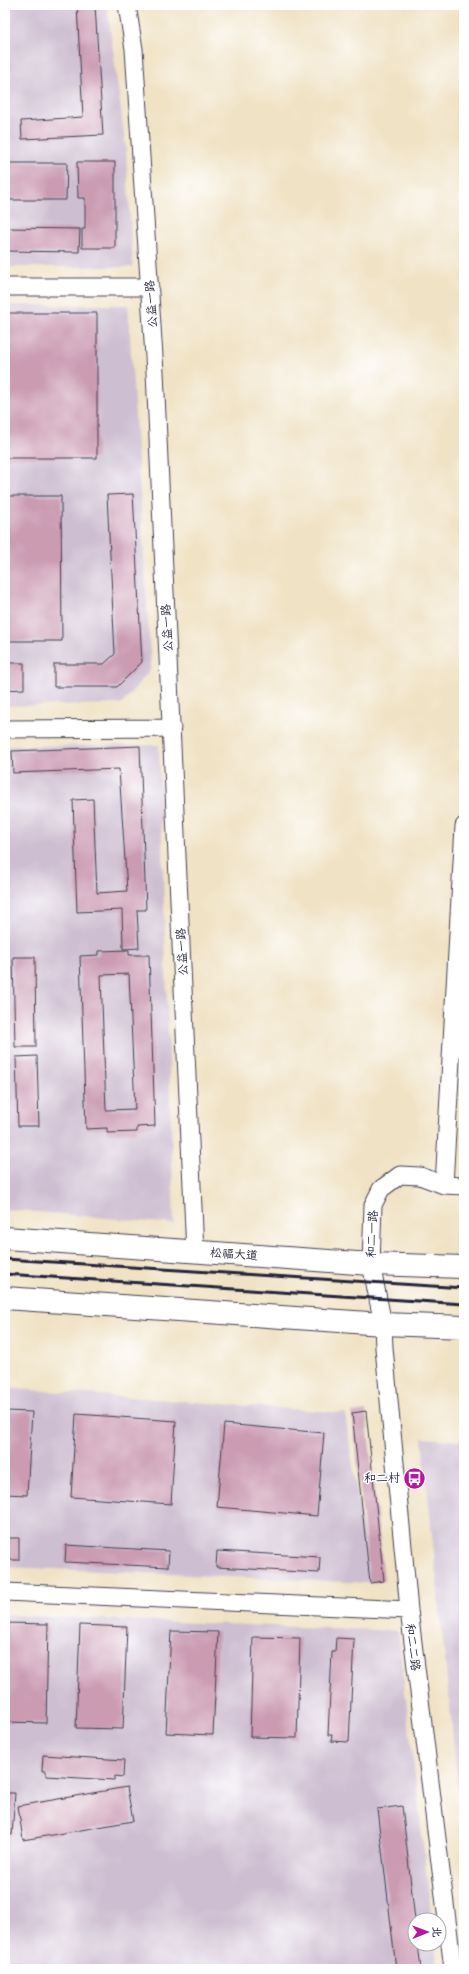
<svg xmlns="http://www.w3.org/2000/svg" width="469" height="1974" viewBox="0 0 469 1974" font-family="Mali,'LXGW WenKai TC',sans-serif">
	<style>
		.industrial { fill: #cebed1 }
		.building { fill: #cb9bb2; fill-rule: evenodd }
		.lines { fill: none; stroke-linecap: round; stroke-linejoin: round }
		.minor-casing { stroke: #413f50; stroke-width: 19 }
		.major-casing { stroke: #413f50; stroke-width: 24 }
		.minor { stroke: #fff; stroke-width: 17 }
		.major { stroke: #fff; stroke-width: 22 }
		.rail { stroke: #22223b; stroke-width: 3 }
		.labels { text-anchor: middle; stroke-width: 3; stroke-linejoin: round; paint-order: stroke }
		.street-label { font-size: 12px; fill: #22223b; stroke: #fff }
		.poi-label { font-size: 12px; fill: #22223b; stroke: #fff; text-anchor: end }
	</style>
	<rect width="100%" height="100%" fill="#fff"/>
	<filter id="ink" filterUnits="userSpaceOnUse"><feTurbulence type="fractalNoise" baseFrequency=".025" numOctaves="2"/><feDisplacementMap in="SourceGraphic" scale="8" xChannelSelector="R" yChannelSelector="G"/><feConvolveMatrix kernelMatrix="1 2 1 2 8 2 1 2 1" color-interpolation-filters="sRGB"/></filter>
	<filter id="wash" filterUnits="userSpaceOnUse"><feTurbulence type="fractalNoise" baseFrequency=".012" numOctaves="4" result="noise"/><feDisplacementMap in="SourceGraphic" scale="16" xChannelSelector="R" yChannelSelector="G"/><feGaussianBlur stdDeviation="0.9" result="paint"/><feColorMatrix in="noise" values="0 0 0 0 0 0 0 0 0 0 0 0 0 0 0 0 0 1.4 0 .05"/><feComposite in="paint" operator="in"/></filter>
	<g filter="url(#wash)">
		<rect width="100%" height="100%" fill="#f0e2c4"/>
		<path class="industrial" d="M5 5H107L126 149 133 267H5Z
			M5 305H128L151 668 122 704 5 706Z
			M159 745 174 1224 5 1209V746Z
			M5 1388 345 1413 371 1583 5 1567Z
			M422 1438 464 1441V1844Z
			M5 1615 398 1631 432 1920H415V1944H435L438 1969H5Z"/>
		<g id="blocks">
			<path class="building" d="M77 5H95L103 135 22 139 21 121 83 117Z
				M77 162H115V248H82V229H85V198H78Z
				M5 163H67L66 200H5Z
				M5 228 80 229 79 252 5 251Z
				M5 313H97V458H5Z
				M133 494 142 662 117 687H54V664H104L115 654 107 495Z
				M5 496H61L62 641H5Z
				M5 663H24V689L5 690Z
				M140 746 146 910H137L139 948 123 949 122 910 77 912 73 800 93 799 97 893 127 891 119 769 13 773 12 751Z
				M129 950V955H149L155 1126 137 1127V1132L107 1133V1128L86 1129 80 956 99 955V951ZM129 974 135 1109 106 1110 101 975Z
				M13 957H35L36 1047H15Z
				M37 1056 39 1126H18L16 1057Z
				M5 1411 32 1412 27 1495 5 1494Z
				M366 1411 384 1581 370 1583 352 1413Z
				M76 1414 176 1421 171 1504 71 1497Z
				M224 1424 324 1433 317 1516 217 1507Z
				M5 1538H19V1560H5Z
				M66 1545 169 1551 168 1567 65 1562Z
				M217 1551 320 1557 319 1573 216 1567Z
				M5 1623 48 1624 46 1723 5 1722Z
				M80 1625 127 1627 123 1729 76 1728Z
				M171 1631 218 1632 213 1735 166 1733Z
				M253 1637 300 1638 297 1738 250 1737Z
				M336 1638 354 1639 349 1742 331 1741 332 1735H328L332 1652H335Z
				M43 1755 124 1760 123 1777 115 1776 114 1780 46 1776V1771H42Z
				M127 1787 133 1821 23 1840 18 1806Z
				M5 1793H15L12 1835 5 1834Z
				M402 1806 415 1920V1944H418L421 1969H396L387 1891 377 1809Z"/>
		</g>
	</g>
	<g filter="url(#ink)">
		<use href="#blocks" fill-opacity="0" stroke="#413f50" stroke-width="1"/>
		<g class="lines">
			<defs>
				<path id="minor" d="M127 5 134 49 155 372 195 1252
					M5 287H150
					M5 729 172 728
					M444 1185 464 826
					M5 1592 409 1610
					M453 1969 409 1610 384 1348 383 1324 371 1264 373 1205 381 1189 400 1175 420 1176 444 1185 464 1186"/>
				<path id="major" d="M5 1238 371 1264 464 1267
					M5 1298 383 1324 464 1327"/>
			</defs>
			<use href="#minor" class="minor-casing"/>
			<use href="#major" class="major-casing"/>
			<use href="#minor" class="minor"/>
			<use href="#major" class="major"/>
			<path class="rail" d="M5 1259 464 1288
				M5 1274 464 1304"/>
		</g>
	</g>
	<defs>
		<symbol id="bus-disc" viewBox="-11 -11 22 22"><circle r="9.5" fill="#b5179e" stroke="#fff"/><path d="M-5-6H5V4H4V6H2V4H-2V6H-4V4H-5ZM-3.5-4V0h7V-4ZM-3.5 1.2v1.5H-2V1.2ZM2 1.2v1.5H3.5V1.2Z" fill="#fff"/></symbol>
	</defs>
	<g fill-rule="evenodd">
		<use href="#bus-disc" x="402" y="1466" width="25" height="25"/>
	</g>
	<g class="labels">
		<g class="street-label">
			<text transform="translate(151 304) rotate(-94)" y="4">公益一路</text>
			<text transform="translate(167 628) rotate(-93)" y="4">公益一路</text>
			<text transform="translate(182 952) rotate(-93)" y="4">公益一路</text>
			<text transform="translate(372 1234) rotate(-87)" y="4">和二一路</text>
			<text transform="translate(234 1254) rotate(4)" y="4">松福大道</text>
			<text transform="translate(413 1647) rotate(83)" y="4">和二二路</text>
		</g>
		<g class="poi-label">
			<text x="400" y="1482">和二村</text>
		</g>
	</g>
	<rect width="469" height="1974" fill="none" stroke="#fff" stroke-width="20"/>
	<g transform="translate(427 1932) rotate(89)"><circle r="19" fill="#ffffff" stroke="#a7a7b1"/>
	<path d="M0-3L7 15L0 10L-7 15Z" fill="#b5179e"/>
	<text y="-6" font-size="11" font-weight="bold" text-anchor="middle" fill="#22223b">北</text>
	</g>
</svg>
